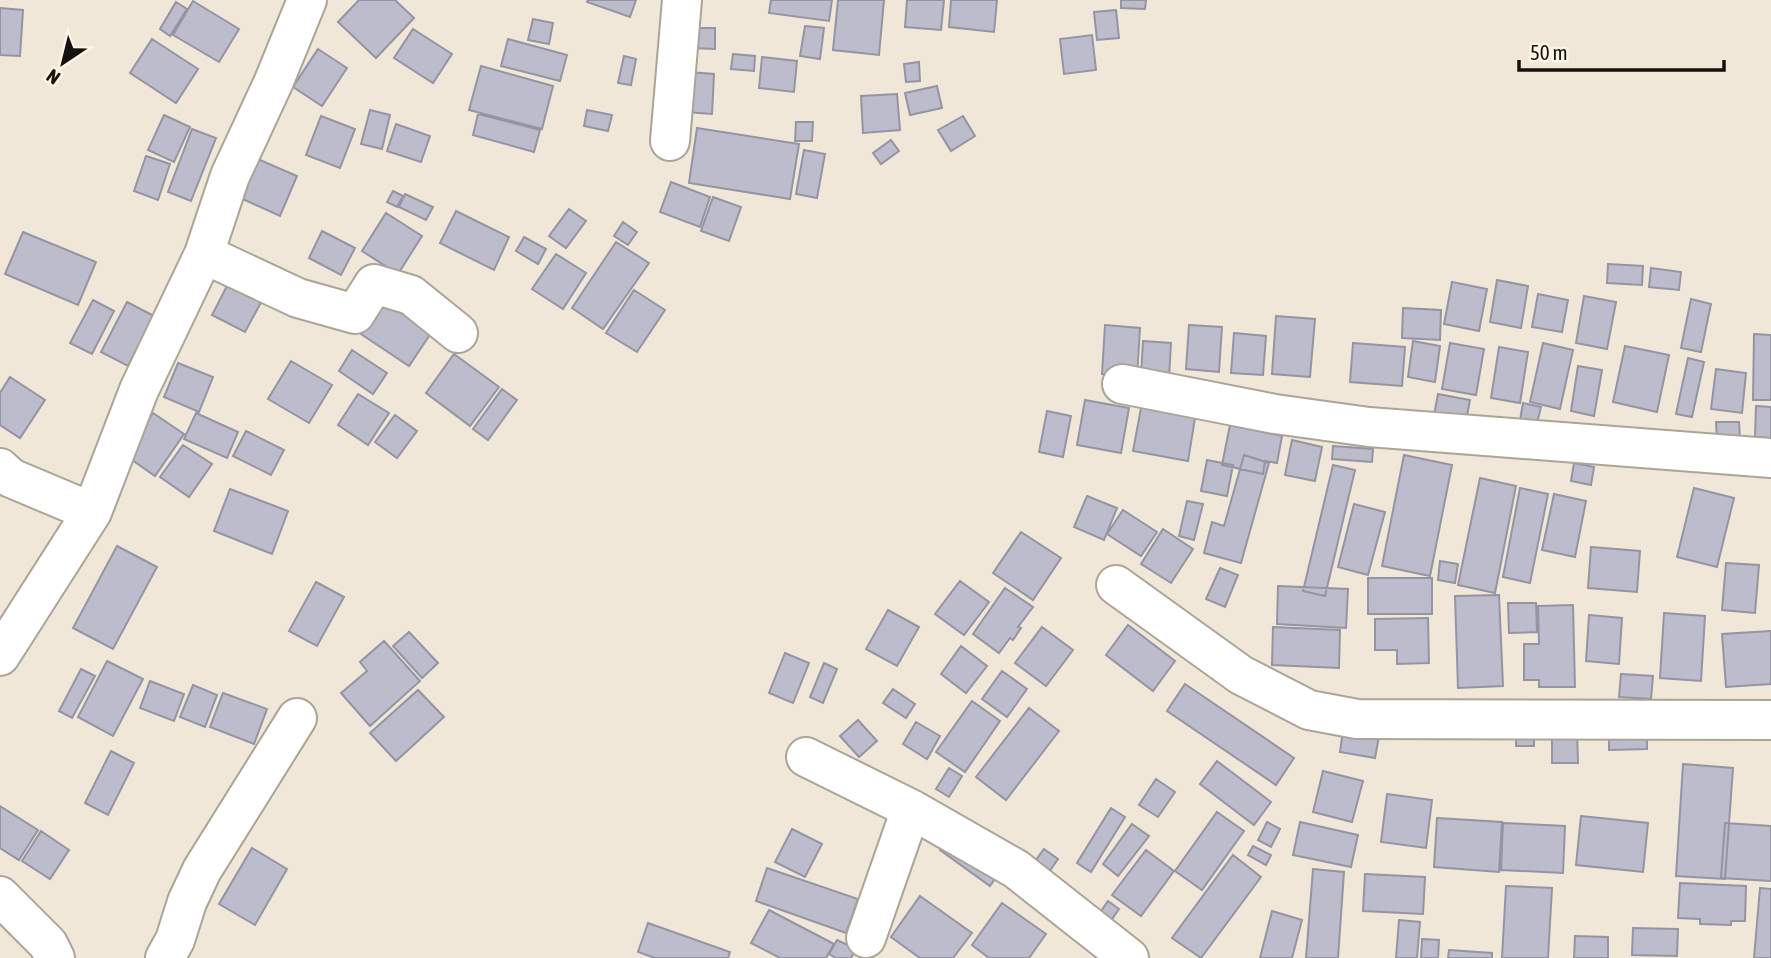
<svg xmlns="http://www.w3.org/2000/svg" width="1771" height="958" viewBox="0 0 1771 958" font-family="'Asap Condensed',sans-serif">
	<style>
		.building { fill: #bdbccc; stroke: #9494a3; stroke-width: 2 }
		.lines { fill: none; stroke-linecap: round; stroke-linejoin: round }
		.minor-casing { stroke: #aca496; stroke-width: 42 }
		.minor { stroke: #fff; stroke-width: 38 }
	</style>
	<rect width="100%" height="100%" fill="#f0e7d8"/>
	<path class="building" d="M359 0H395L414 18 376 58 338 22Z
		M588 0H636L630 17 587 2Z
		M771 0H832L829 21 769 13Z
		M838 0H884L879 55 833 50Z
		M907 0H944L941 30 905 27Z
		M951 0H997L994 32 949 27Z
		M1121 0H1146L1145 9 1121 8Z
		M193 1 239 29 219 62 173 35Z
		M176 2 187 9 170 36 160 29Z
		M0 8 23 10 20 56 0 55Z
		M1116 10 1119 38 1097 40 1094 12Z
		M533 19 553 23 549 44 528 40Z
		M805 26 824 28 820 59 800 56Z
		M691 28H715V49L691 48Z
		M413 29 452 54 433 83 394 58Z
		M1092 35 1096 70 1064 74 1060 39Z
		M152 39 198 69 176 103 130 73Z
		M508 39 567 55 560 81 501 66Z
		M318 49 347 68 322 106 293 87Z
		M733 54 755 56 754 71 731 69Z
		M624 56 636 59 631 85 618 83Z
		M762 57 797 61 794 92 759 88Z
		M919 62 920 81 906 82 904 64Z
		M481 66 553 86 542 129 469 110Z
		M689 72 714 74 712 114 686 112Z
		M937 86 942 108 910 115 905 93Z
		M897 94 900 130 863 133 861 96Z
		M370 110 390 115 382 149 361 144Z
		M587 110 612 115 608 131 584 126Z
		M478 114 540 130 534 152 473 135Z
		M164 115 190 127 174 162 148 150Z
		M321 116 355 129 340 168 306 155Z
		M963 116 975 136 951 151 938 130Z
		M796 122H813L812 141H795Z
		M396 124 430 136 421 162 387 151Z
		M697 128 799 144 790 199 689 183Z
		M192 129 216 138 191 201 168 192Z
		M891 140 899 151 881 164 873 153Z
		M804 150 825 154 817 198 796 194Z
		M146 156 170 164 158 200 134 191Z
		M251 156 297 176 280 216 234 195Z
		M671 182 710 197 700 227 660 212Z
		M393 191 403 196 397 207 387 202Z
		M405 194 433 207 426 220 399 207Z
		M713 197 741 207 729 241 701 231Z
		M569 209 586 221 566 248 549 236Z
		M456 211 509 237 494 270 440 243Z
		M386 213 422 236 398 274 362 251Z
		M623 222 637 232 628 245 614 236Z
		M322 231 355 248 341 275 309 258Z
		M23 232 96 262 78 305 5 274Z
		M524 237 546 249 538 264 516 251Z
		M616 242 649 263 603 329 572 308Z
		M556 254 586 273 563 309 532 289Z
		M1608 264 1643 266 1642 285 1607 283Z
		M1651 268 1681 272 1679 290 1649 287Z
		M231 278 265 295 245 332 212 315Z
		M1497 280 1528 286 1521 328 1490 322Z
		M1452 282 1487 289 1479 331 1444 324Z
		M634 290 665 310 637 352 606 333Z
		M1538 294 1568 300 1562 332 1532 327Z
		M374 295 431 333 409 366 352 328Z
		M1584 296 1616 302 1607 349 1576 343Z
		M1691 299 1711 304 1701 352 1681 348Z
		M93 300 114 311 92 354 70 343Z
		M127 302 154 316 128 366 101 352Z
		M1403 308 1441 310 1440 340 1402 338Z
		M1276 316 1315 319 1310 377 1272 374Z
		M1105 325 1140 328 1137 377 1102 374Z
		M1189 325 1222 327 1219 372 1186 369Z
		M1234 333 1266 336 1263 375 1231 373Z
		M1754 334 1771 335V400H1753Z
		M1143 341 1171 343 1169 378 1141 376Z
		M1413 341 1440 346 1435 382 1408 377Z
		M1353 343 1405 347 1402 386 1350 382Z
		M1450 343 1484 349 1476 395 1442 389Z
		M1543 343 1573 350 1560 409 1530 402Z
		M1625 346 1669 355 1657 412 1613 402Z
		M1499 347 1528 352 1520 403 1491 398Z
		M352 350 387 373 373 394 339 371Z
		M454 354 499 387 470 426 426 393Z
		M1688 358 1704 362 1692 417 1676 414Z
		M291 361 332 385 309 423 268 399Z
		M178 363 213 377 199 412 164 397Z
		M1578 366 1602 370 1594 416 1571 411Z
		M1716 369 1746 373 1742 413 1711 409Z
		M10 377 45 400 20 438 0 425V393Z
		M502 389 517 400 488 440 473 429Z
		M358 394 389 413 368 445 338 425Z
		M1438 394 1470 400 1466 421 1434 415Z
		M1085 400 1129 408 1121 453 1077 445Z
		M1142 403 1196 412 1188 461 1133 451Z
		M1523 403 1541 407 1537 423 1520 420Z
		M1756 406 1771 407V438L1755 437Z
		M1047 411 1071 416 1063 457 1039 452Z
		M153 413 184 434 155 476 125 455Z
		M196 413 238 432 227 458 184 439Z
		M395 415 417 431 397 458 375 442Z
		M1716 422H1739L1740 439 1717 440Z
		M1230 425 1282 436 1277 463 1265 461 1263 474 1222 465Z
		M246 431 284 450 271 475 233 456Z
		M1292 440 1322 447 1315 481 1285 475Z
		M183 445 212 464 189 497 160 477Z
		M1333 446 1373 449 1372 462 1332 459Z
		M1244 455 1269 463 1241 563 1204 553 1212 522 1224 526Z
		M1404 455 1452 465 1430 576 1382 566Z
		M1207 460 1233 465 1227 496 1201 491Z
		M1574 463 1594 467 1591 485 1571 481Z
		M1333 465 1355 470 1325 596 1303 591Z
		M1480 478 1516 486 1495 593 1458 585Z
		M1520 488 1548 494 1530 583 1503 577Z
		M1694 488 1734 498 1717 567 1677 557Z
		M230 489 288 511 272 554 214 531Z
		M1554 494 1586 501 1575 557 1542 550Z
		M1087 496 1117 508 1104 540 1074 527Z
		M1187 501 1203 504 1194 540 1179 536Z
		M1354 504 1385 512 1368 575 1338 567Z
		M1123 510 1157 532 1141 556 1107 534Z
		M1163 529 1193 549 1171 583 1141 564Z
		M1021 532 1061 558 1033 600 993 573Z
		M117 546 157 567 113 649 73 628Z
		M1591 547 1640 551 1637 592 1588 588Z
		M1440 561 1458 564 1455 583 1438 580Z
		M1726 563 1759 565 1755 613 1722 610Z
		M1220 568 1238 575 1225 607 1206 599Z
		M1368 578H1432V614H1368Z
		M960 581 989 602 964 635 935 614Z
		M316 582 344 597 317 646 289 631Z
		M1278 586 1348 589 1346 628 1277 624Z
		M1005 588 1033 607 1018 627 1021 628 1013 640 1010 638 999 653 973 634Z
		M1499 595 1503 686 1458 688 1455 596Z
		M1508 603H1536L1537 632 1509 633Z
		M1573 605 1575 687H1539V680H1524V644H1539L1538 606Z
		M888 610 919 627 897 666 866 649Z
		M1664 613 1705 616 1701 681 1660 678Z
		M1589 615 1622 618 1619 664 1586 661Z
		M1428 618 1429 663 1397 664V650H1375V619Z
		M1128 625 1175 661 1153 691 1106 655Z
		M1042 627 1073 650 1046 686 1015 663Z
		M1273 627 1340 630 1339 668 1272 665Z
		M1771 631V684L1726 687 1722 634Z
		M409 632 438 663 422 678 393 646Z
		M384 641 420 681 370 726 341 693 367 671 360 662Z
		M961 646 987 666 966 693 941 674Z
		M785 653 809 663 793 703 769 693Z
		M107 661 143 679 113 736 78 717Z
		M824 663 837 669 823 703 810 697Z
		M81 669 95 676 72 718 59 711Z
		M1002 671 1027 689 1007 717 982 699Z
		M1621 674 1653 676 1651 699 1619 697Z
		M150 681 184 694 174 721 140 708Z
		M1185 684 1294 758 1276 785 1167 711Z
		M193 685 217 695 205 727 180 717Z
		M893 689 915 704 906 718 883 703Z
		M418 690 444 717 396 761 370 733Z
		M223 693 267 709 254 744 210 727Z
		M972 701 1000 721 965 772 936 752Z
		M1029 708 1059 731 1006 800 976 777Z
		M858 720 877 741 859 757 840 736Z
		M916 722 940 736 927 759 903 744Z
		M1609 727H1647V749L1609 750Z
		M1516 728 1534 729V746H1516Z
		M1343 730 1379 736 1375 758 1340 752Z
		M1552 730H1577L1578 763H1552Z
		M111 751 134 763 108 815 85 803Z
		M1217 761 1271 802 1254 825 1200 784Z
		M1683 764 1733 768 1725 879 1676 876Z
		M949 768 962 776 949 797 936 789Z
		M1323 771 1363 781 1352 822 1313 812Z
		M1156 779 1175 792 1158 817 1139 805Z
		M1387 794 1432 800 1426 848 1381 842Z
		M0 806 38 830 19 860 0 848Z
		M1111 808 1125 817 1091 872 1077 863Z
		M1217 812 1244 831 1202 890 1175 871Z
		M1581 816 1648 823 1643 872 1576 865Z
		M1437 818 1502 822 1499 872 1434 867Z
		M1267 822 1280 829 1271 847 1258 840Z
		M1300 822 1358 835 1351 867 1293 855Z
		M1503 823 1565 826 1563 873 1501 870Z
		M1725 823 1771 826V881L1721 878Z
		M1132 824 1149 836 1118 876 1103 864Z
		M792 829 822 844 805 877 775 862Z
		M41 831 69 850 50 879 22 861Z
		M950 837 999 873 990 886 940 850Z
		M1253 846 1271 855 1266 865 1248 855Z
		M252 848 287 869 255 925 219 904Z
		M1044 849 1058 859 1044 879 1030 868Z
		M1146 850 1174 871 1141 916 1112 895Z
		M1233 855 1261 877 1201 958 1172 938Z
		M767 868 858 899 846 933 756 901Z
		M1313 869 1344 872 1338 958H1306Z
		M1365 874 1425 877 1423 914 1363 911Z
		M1680 883 1746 886 1745 921H1731V925L1700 924V919L1678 918Z
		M1506 886 1552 888 1548 958H1502Z
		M1760 888 1771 889V958H1754Z
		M920 896 972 933 953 958H920L891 937Z
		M1108 901 1119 909 1110 922 1099 914Z
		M1002 903 1046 934 1029 958H989L972 945Z
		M769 910 834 944 826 958H780L751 943Z
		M1272 911 1302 920 1292 958H1260Z
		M1399 920 1420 922 1417 958H1396Z
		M648 923 730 952 728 958H655L638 952Z
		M1633 928 1678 929 1677 956 1632 955Z
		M1575 936 1608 937V958H1574Z
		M1422 939 1439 940 1438 958H1421Z
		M837 940 856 949 851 958H836L829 954Z
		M1449 950 1492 953V958H1448Z"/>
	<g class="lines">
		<defs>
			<path id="minor" d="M670 141 682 0
				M204 254 298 298 355 314 374 284 411 295 458 333
				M1122 384 1275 414 1369 427 1771 458
				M0 468 11 478 92 512
				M1116 585 1241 675 1309 710 1357 719 1771 720
				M0 656 92 512 139 390 204 254 230 176 274 81 307 0
				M806 757 911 809 1016 869 1129 958
				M0 896 48 944 55 958
				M866 938 911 809
				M165 958 175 940 187 902 202 870 297 718"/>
		</defs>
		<use href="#minor" class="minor-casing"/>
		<use href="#minor" class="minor"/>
	</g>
	<g transform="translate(63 63) rotate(215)" stroke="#fdf4e5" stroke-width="5" paint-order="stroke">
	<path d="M0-5L12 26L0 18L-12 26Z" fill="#15120d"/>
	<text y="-10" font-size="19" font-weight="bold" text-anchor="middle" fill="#15120d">N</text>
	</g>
	<path d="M1519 60v10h205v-10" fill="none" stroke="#15120d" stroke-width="3.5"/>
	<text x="1530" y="60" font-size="21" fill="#15120d" stroke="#fdf4e5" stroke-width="5" paint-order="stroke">50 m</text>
</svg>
